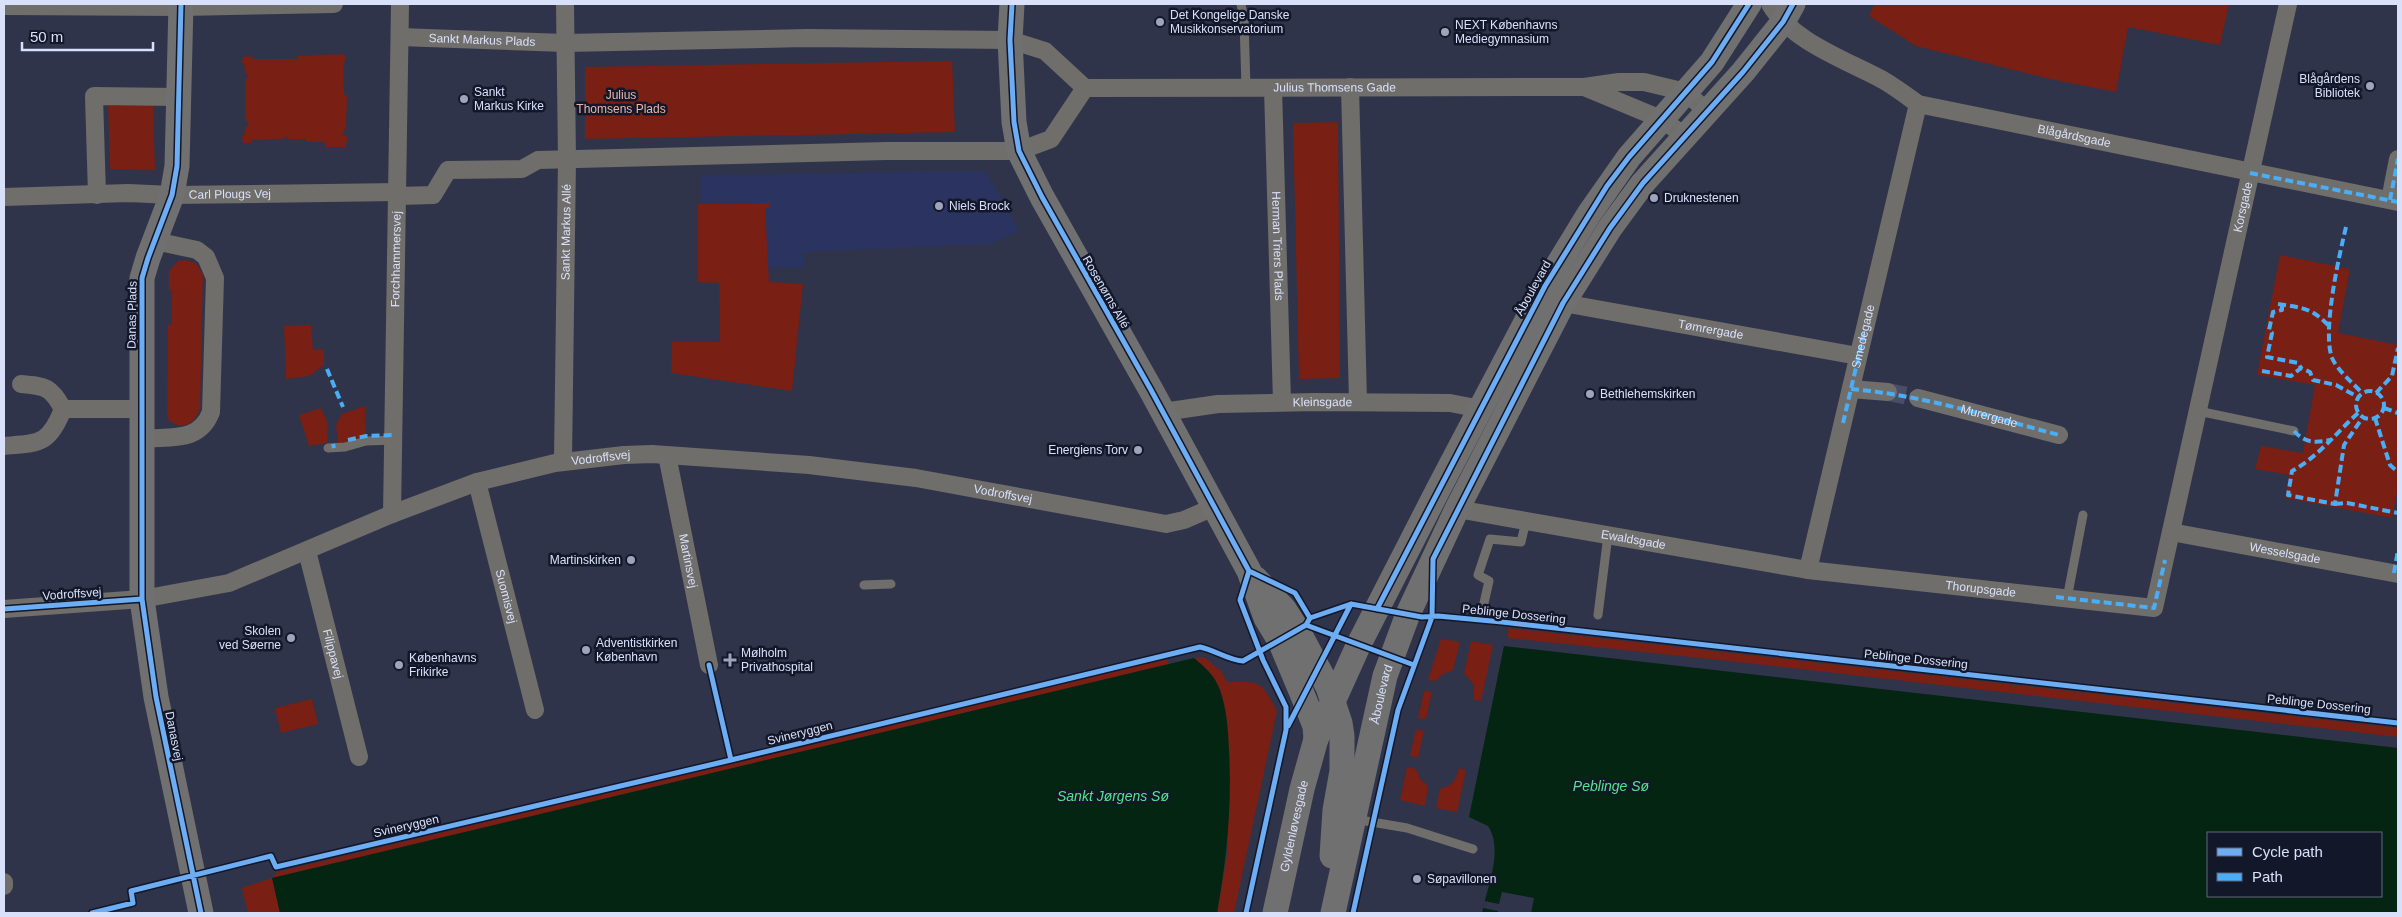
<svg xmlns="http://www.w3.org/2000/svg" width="2402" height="917" viewBox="0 0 2402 917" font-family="Helvetica,sans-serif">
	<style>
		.built { fill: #2b3460 }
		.green { fill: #791f13 }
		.water { fill: #042512; fill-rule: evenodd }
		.pier { fill: #2f344a }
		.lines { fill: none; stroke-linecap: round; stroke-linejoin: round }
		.street-tunnel { stroke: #484e64; stroke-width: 18; stroke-dasharray: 18 9; stroke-linecap: butt }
		.lane { stroke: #706e6a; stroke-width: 9 }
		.street { stroke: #706e6a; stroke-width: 18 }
		.secondary { stroke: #717070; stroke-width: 25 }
		.quiet { stroke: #49aef6; stroke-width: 4; stroke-dasharray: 8 4; stroke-linecap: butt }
		.cycleway-casing { stroke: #121729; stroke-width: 8 }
		.cycleway { stroke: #6dadf4; stroke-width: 5 }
		.poi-dot { fill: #9da4bc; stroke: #121729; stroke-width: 2 }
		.labels { text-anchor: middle; stroke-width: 5; stroke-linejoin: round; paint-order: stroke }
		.poi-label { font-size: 12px; fill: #d8e0fa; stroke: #121729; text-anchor: start }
		.street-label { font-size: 12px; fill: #d8e0fa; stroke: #121729 }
		.park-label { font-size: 12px; fill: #edb3a6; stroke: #121729 }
		.water-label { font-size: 14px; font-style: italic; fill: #55e488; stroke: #121729 }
	</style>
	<rect width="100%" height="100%" fill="#2f344a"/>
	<path class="built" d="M986 171 1019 231 991 244 803 252V268L769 267V282H698V205L702 203V175Z"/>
	<path class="green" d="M1874 4H2229L2220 45 2128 27 2116 92 2050 79 1916 46 1869 16Z
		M343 54 346 57 343 67 344 94 347 95 346 128 342 134 348 137 345 147H325V142H306V139H290L285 137 283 139 252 140 251 143H243L242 136H244L245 128 249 124 245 119V80L248 76 245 72 244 64 242 63 243 57 252 56V59H298V56Z
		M952 61 955 132 585 139V67Z
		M108 103H153L155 170 110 169Z
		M1338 122 1340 378 1299 379 1293 123Z
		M769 203V208H765L769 282 803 284 792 391 671 373 672 342H720L719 283 698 282V204Z
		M2280 255 2350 269 2338 333 2398 345V486L2392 518 2285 498 2289 475 2255 469 2261 446 2303 453 2315 385 2257 375Z
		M185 260 196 263 203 275 200 409C193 425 184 430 169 421L167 414 168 325H172V291L169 290V271L178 261Z
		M311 325 313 350 324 349V365L309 376 286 379 284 326Z
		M365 406 366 438 338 445 336 425 342 414Z
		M321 408 328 424 327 443 309 446 299 415Z
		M1509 628 2398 728V737L1720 660 1507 638Z
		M1441 639 1460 642 1453 670 1441 675 1436 681 1428 680Z
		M1471 641 1493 645 1481 701 1474 700V685L1464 673Z
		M1204 657 1221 671 1227 682C1261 681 1261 681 1277 711L1234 913H1217L1228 850 1210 672 1194 658Z
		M1167 658 1169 664 272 878 280 913H248L242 888 272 878 277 872Z
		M1424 691 1432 692 1426 719 1418 718Z
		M312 699 318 724 281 733 275 708Z
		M1416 729 1424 731 1418 758 1410 756Z
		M1407 767 1416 769 1421 780 1428 786 1425 806 1400 800Z
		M1459 768 1466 770 1457 812 1436 808 1440 789C1452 786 1456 780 1459 768Z"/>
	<path class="water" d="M1504 646 2398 748V913H1482C1487 887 1504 850 1488 826L1469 817ZM2208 833H2381V896H2208Z
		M1194 658C1205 667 1215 676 1220 690 1227 710 1228 730 1229 750 1232 808 1227 856 1217 913H280L272 878Z"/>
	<path class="pier" d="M1502 892 1534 898 1531 913H1498V911L1483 908 1484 901 1499 904Z"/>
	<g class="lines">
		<path class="street-tunnel" d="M1888 392 1918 398"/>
		<path class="lane" d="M1241 4 1244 20 1246 88
			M2198 411 2294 431
			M328 448 345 447 366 441 395 440
			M864 585 891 584
			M2067 599 2083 515
			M1484 603 1489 581 1478 575 1490 539 1521 542 1526 521
			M1598 615 1608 535
			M1354 819 1407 828 1473 849"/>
		<g class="street">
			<path id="s1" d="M1770 4C1792 42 1846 60 1883 80 1895 87 1907 96 1918 104L2398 202"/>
			<path d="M4 6 181 7 334 4"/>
			<path id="s2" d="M400 37 565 43 807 38 1010 40 1045 51 1085 88 1584 87 1619 82H1644L1686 92 1706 111"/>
			<path d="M1350 87 1358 401"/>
			<path d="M1584 87 1661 119 1685 136"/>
			<path id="s3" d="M1273 88 1282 402"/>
			<path d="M97 195 94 96 178 97"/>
			<path d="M398 196 433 195 448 170 522 169 538 160 886 151H1019L1051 139 1085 88"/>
			<path id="s4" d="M4 197 128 193 172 195 398 192"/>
			<path d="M2390 200 2398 159"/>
			<path id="s5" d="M1563 303 1858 356"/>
			<path d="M21 384C46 386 51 387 63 409"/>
			<path d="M1851 389 1888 392"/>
			<path d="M1918 398 2059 435"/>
			<path d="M63 409H142"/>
			<path id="s6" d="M1163 412 1218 404 1315 402 1450 403 1481 409"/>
			<path d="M142 439C171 436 199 443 211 412L215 278 206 257 197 250 155 241"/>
			<path d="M4 446C39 443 49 445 63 409"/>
			<path id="s7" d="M667 455 709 665"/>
			<path id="s8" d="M563 461 567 159 565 4"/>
			<path id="s9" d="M477 482 535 710"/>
			<path id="s10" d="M1457 509 1808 570 2154 608 2288 4"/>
			<path id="s11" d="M392 514 400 4"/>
			<path id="s12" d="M2171 532 2398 574"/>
			<path id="s13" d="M307 551 359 757"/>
			<path id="s14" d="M1808 570 1918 104"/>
			<path id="s15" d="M4 609 142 599 229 583 392 514 477 482 555 463 624 455 652 454 809 465 916 478 1166 524 1184 520 1214 507"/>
			<path d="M4 882V886"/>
		</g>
		<g class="secondary">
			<path d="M181 4 177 166 172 195 148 258 142 278V599L156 697 201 913"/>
			<path d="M1012 4 1010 40 1014 122 1019 151 1042 197 1151 390 1249 571 1266 618 1280 641 1303 696 1315 726 1316 739"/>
			<path d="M1256 579 1284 609 1298 631 1328 687 1340 723 1342 736V771L1335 810 1332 856"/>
			<path id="s16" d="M1275 913 1302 789 1316 739 1359 644 1441 484 1545 286 1589 214 1629 157 1712 62 1749 4"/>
			<path id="s17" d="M1333 913 1385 676 1408 614 1457 509 1563 303 1610 228 1643 183 1743 72 1783 22 1793 4"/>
		</g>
		<g class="quiet">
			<path d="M2250 173 2398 202"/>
			<path d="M2390 200 2398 159"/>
			<path d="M2346 227C2339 256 2322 331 2332 358 2338 371 2353 383 2362 393"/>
			<path d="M2278 304C2305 308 2312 308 2331 328"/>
			<path d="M2282 305V310L2273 312 2269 330 2272 333 2267 357 2298 363 2301 368"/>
			<path d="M327 369 343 407"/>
			<path d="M2262 371 2291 376 2301 368 2310 372 2313 380 2336 385 2358 397"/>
			<path id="s18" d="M1851 389C1922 395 1991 417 2059 435"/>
			<circle cx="2370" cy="405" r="14"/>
			<path d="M2376 393 2392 376 2398 348"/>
			<path d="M2384 408 2398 413"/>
			<path d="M2358 413C2336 433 2318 457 2292 471L2288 495 2335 504 2344 445 2363 417"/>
			<path d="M2375 418 2390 465 2398 472"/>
			<path d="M1843 423 1865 329"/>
			<path d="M2294 431C2305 443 2314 443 2330 440"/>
			<path d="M348 440 366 436 395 435"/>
			<path d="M333 444 334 448"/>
			<path d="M2335 504 2347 503 2398 513"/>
			<path d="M2394 573 2398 550"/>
			<path d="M2056 597 2154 608 2165 560"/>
		</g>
		<defs>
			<path id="cycleway" d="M181 4 177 166 172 195 148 258 142 278V599L156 697 201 913
				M1012 4 1010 40 1014 122 1019 151 1042 197 1151 390 1249 571
				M1249 571 1295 593 1310 618
				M4 609 142 599
				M1377 609 1545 286 1607 186 1629 157 1712 62 1749 4
				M1310 618 1351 604 1422 617 1438 616 1502 622 2398 723
				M1306 625 1414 665
				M709 665 731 760
				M1288 726 1351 604
				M92 913 133 903 131 891 271 856 276 867 731 760 1200 647C1215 650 1228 660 1243 661L1306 625 1310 618
				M1246 913 1286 730V707L1263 660 1240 600 1249 571
				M1353 913 1398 710 1432 617 1433 559 1563 303 1610 228 1643 183 1743 72 1783 22 1793 4"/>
		</defs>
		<use href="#cycleway" class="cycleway-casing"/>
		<use href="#cycleway" class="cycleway"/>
	</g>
	<g class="poi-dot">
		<circle cx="1160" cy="22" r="5"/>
		<circle cx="1445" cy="32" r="5"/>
		<circle cx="2370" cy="86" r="5"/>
		<circle cx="464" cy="99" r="5"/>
		<circle cx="1654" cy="198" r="5"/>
		<circle cx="939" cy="206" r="5"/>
		<circle cx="1590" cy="394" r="5"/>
		<circle cx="1138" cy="450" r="5"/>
		<circle cx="631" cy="560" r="5"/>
		<circle cx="291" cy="638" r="5"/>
		<circle cx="586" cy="650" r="5"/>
		<path d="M727.5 652.5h5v5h5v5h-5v5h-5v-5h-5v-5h5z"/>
		<circle cx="399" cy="665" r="5"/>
		<circle cx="1417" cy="879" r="5"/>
	</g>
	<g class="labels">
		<g class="poi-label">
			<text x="1170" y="19">Det Kongelige Danske<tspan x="1170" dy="14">Musikkonservatorium</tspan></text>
			<text x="1455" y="29">NEXT Københavns<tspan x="1455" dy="14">Mediegymnasium</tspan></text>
			<text x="2360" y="83" text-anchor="end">Blågårdens<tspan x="2360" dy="14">Bibliotek</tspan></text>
			<text x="474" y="96">Sankt<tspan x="474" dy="14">Markus Kirke</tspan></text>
			<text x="1664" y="202">Druknestenen</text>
			<text x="949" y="210">Niels Brock</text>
			<text x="1600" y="398">Bethlehemskirken</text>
			<text x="1128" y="454" text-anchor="end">Energiens Torv</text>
			<text x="621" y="564" text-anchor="end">Martinskirken</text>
			<text x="281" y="635" text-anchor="end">Skolen<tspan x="281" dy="14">ved Søerne</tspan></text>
			<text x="596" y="647">Adventistkirken<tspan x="596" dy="14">København</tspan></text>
			<text x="741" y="657">Mølholm<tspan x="741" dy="14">Privathospital</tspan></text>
			<text x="409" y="662">Københavns<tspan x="409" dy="14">Frikirke</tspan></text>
			<text x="1427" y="883">Søpavillonen</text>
		</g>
		<g class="street-label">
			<text dy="4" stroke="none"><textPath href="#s2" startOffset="82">Sankt Markus Plads</textPath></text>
			<text dy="4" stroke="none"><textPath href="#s2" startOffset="951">Julius Thomsens Gade</textPath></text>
			<text dy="4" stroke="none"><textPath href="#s1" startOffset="340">Blågårdsgade</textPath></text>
			<text dy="4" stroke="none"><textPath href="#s4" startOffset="226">Carl Plougs Vej</textPath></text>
			<text dy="4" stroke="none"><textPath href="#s10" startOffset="1115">Korsgade</textPath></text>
			<text dy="4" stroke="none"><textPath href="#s8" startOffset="229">Sankt Markus Allé</textPath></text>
			<text dy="4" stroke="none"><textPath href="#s3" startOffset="158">Herman Triers Plads</textPath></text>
			<text dy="4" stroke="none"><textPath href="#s11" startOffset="255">Forchhammersvej</textPath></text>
			<text transform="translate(1533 288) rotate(-61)" y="4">Åboulevard</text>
			<text transform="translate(1106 292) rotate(60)" y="4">Rosenørns Allé</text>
			<text transform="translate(132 315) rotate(-89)" y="4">Danas Plads</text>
			<text dy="4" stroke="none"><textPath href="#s5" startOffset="150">Tømrergade</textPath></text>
			<text dy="4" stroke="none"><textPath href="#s14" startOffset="240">Smedegade</textPath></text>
			<text dy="4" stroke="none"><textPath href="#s6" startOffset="160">Kleinsgade</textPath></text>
			<text dy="4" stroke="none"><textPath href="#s18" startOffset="141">Murergade</textPath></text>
			<text dy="4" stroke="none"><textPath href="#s15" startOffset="621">Vodroffsvej</textPath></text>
			<text dy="4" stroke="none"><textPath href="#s15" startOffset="1026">Vodroffsvej</textPath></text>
			<text dy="4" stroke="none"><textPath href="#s10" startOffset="179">Ewaldsgade</textPath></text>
			<text dy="4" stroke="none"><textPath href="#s12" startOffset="116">Wesselsgade</textPath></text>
			<text dy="4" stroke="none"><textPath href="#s7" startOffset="108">Martinsvej</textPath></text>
			<text dy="4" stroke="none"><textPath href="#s10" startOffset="530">Thorupsgade</textPath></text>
			<text transform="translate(72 594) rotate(-4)" y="4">Vodroffsvej</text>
			<text dy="4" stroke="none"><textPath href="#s9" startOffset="118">Suomisvej</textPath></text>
			<text transform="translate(1514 614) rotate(6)" y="4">Peblinge Dossering</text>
			<text dy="4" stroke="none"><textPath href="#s13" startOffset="106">Filippavej</textPath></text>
			<text transform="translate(1916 659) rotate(6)" y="4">Peblinge Dossering</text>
			<text dy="4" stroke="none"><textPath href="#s17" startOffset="224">Åboulevard</textPath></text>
			<text transform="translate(2319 704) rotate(6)" y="4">Peblinge Dossering</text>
			<text transform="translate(800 733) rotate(-14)" y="4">Svineryggen</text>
			<text transform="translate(174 736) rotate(79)" y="4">Danasvej</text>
			<text transform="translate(406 826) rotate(-13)" y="4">Svineryggen</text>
			<text dy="4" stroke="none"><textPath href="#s16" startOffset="89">Gyldenløvesgade</textPath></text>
		</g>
		<g class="park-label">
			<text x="621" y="99">Julius<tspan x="621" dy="14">Thomsens Plads</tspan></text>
		</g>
		<g class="water-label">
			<text x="1611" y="791">Peblinge Sø</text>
			<text x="1113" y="801">Sankt Jørgens Sø</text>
		</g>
	</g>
	<rect width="2402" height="917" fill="none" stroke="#d8e0fa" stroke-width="10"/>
	<rect x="2207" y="832" width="175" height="65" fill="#121729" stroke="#61677d"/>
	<rect x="2217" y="848" width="25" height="8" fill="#6dadf4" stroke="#61677d"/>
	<text x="2252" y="857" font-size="15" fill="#d8e0fa">Cycle path</text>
	<rect x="2217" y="873" width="25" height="8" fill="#49aef6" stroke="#61677d"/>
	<text x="2252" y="882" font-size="15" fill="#d8e0fa">Path</text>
	<path d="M22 42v8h131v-8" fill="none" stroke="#d8e0fa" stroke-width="2.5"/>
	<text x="30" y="42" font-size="15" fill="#d8e0fa" stroke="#121729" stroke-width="4" paint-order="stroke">50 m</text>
</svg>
